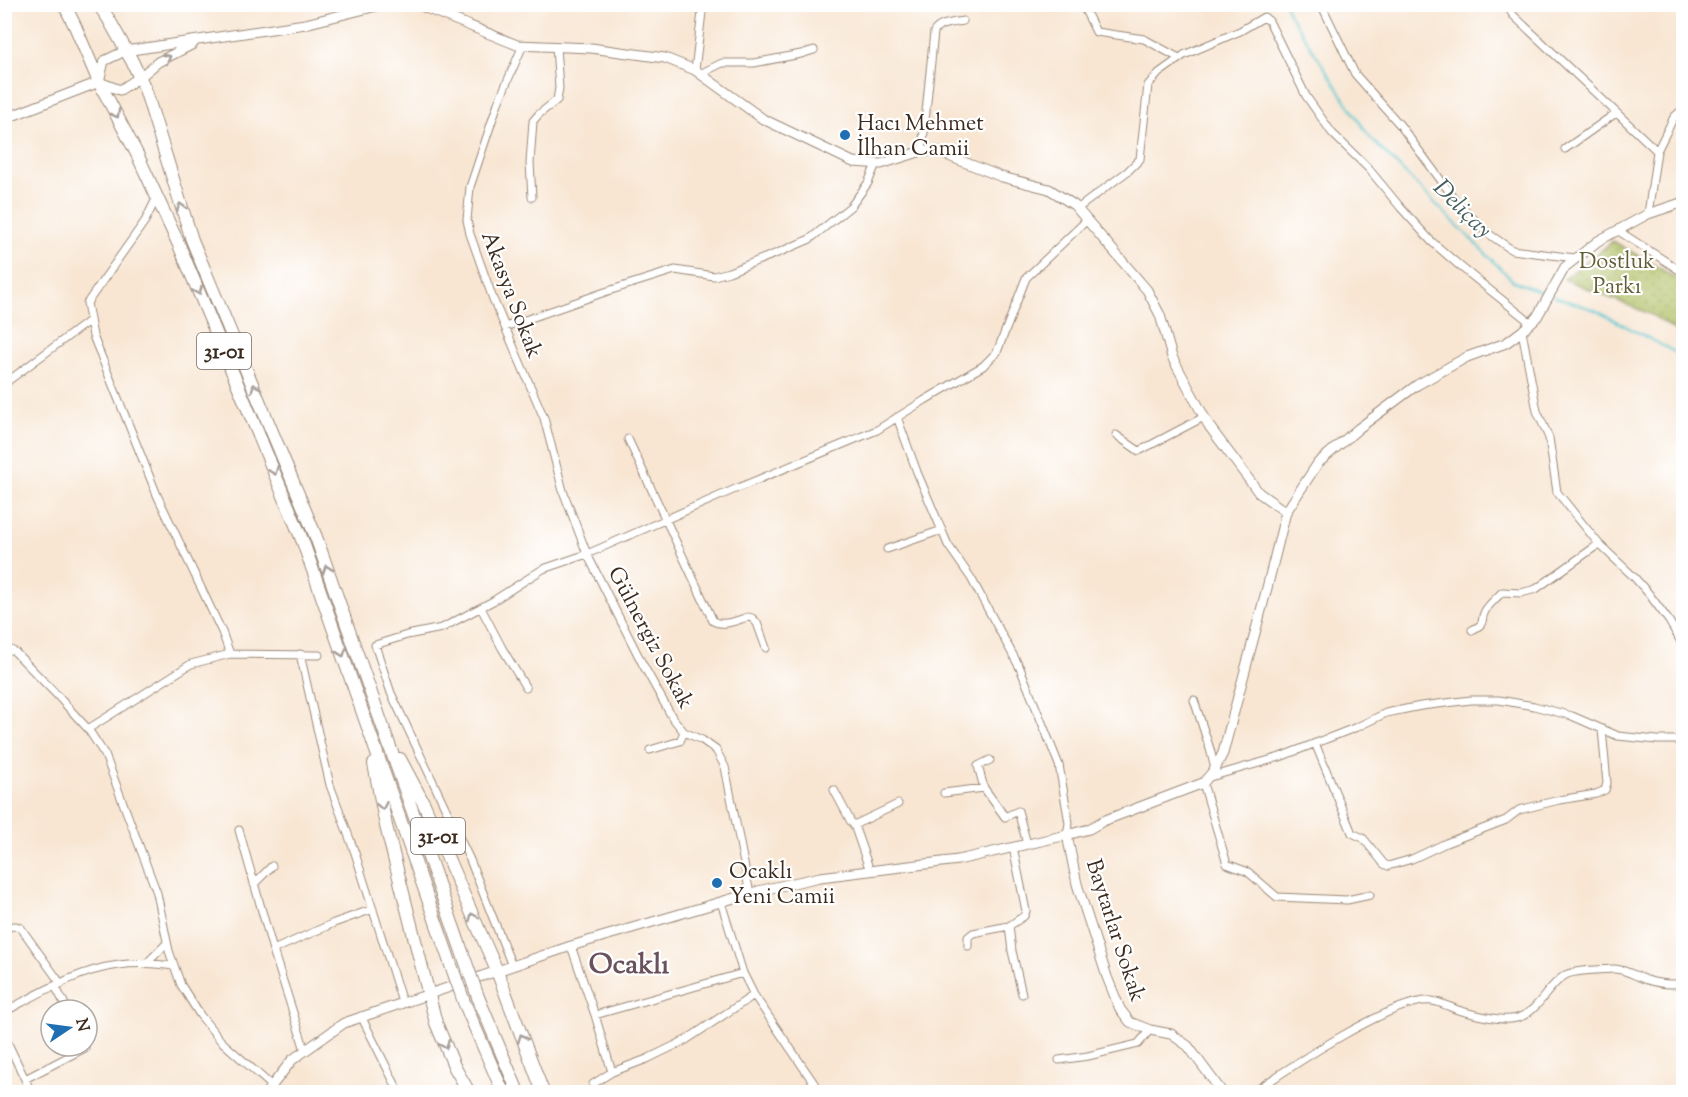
<svg xmlns="http://www.w3.org/2000/svg" width="1688" height="1097" viewBox="0 0 1688 1097" font-family="'Sorts Mill Goudy',serif">
	<style>
		.park { fill: url(#park-dots); stroke: #74743f; stroke-width: 1.5 }
		.lines { fill: none; stroke-linecap: round; stroke-linejoin: round }
		.stream { stroke: #58c5d0; stroke-width: 2 }
		.street-casing { stroke: #9a8878; stroke-width: 9 }
		.secondary-casing { stroke: #9a8878; stroke-width: 11 }
		.highway-casing { stroke: #9a8878; stroke-width: 14 }
		.street { stroke: #fff; stroke-width: 7 }
		.secondary { stroke: #fff; stroke-width: 9 }
		.highway { stroke: #fff; stroke-width: 12 }
		.highway-bridge-casing { stroke: #9a8878; stroke-width: 14; stroke-linecap: butt }
		.highway-bridge { stroke: #fff; stroke-width: 12 }
		.oneway { stroke: #a79f9a }
		.poi-dot { fill: #1f6fb2; stroke: #fff; stroke-width: 2 }
		.labels { text-anchor: middle; stroke-width: 4.5; stroke-linejoin: round; paint-order: stroke }
		.shield { fill: #fff; stroke: #766a62; stroke-width: 1.5 }
		.shield-label { font-size: 21px; font-weight: bold; fill: #3b2a1e }
		.poi-label { font-size: 22px; fill: #3b2a1e; stroke: #fff; text-anchor: start }
		.park-label { font-size: 22px; fill: #635e35; stroke: #fff }
		.street-label { font-size: 22px; fill: #3b2a1e; stroke: #fff }
		.water-label { font-size: 24px; font-style: italic; fill: #45605c; stroke: #fff }
		.district-label { font-size: 28px; font-weight: bold; fill: #69525c; stroke: #fff }
	</style>
	<defs>
		<pattern id="park-dots" width="8" height="8" patternUnits="userSpaceOnUse" patternTransform="scale(1.5)"><rect width="8" height="8" fill="#aebe60"/><path d="M2 2h.1M6 6h.1" fill="none" stroke="#8f9b4f" stroke-width="1.8" stroke-linecap="round"/></pattern>
	</defs>
	<rect width="100%" height="100%" fill="#fff"/>
	<filter id="ink" filterUnits="userSpaceOnUse"><feTurbulence type="fractalNoise" baseFrequency=".0167" numOctaves="2"/><feDisplacementMap in="SourceGraphic" scale="12" xChannelSelector="R" yChannelSelector="G"/><feConvolveMatrix kernelMatrix="1 2 1 2 8 2 1 2 1" color-interpolation-filters="sRGB"/></filter>
	<filter id="wash" filterUnits="userSpaceOnUse"><feTurbulence type="fractalNoise" baseFrequency=".008" numOctaves="4" result="noise"/><feDisplacementMap in="SourceGraphic" scale="24" xChannelSelector="R" yChannelSelector="G"/><feGaussianBlur stdDeviation="1.35" result="paint"/><feColorMatrix in="noise" values="0 0 0 0 0 0 0 0 0 0 0 0 0 0 0 0 0 1.4 0 .05"/><feComposite in="paint" operator="in"/></filter>
	<g filter="url(#wash)">
		<rect width="100%" height="100%" fill="#f8e6d3"/>
		<path class="park" d="M1613 241 1683 282V336L1652 315 1564 279Z"/>
		<g class="lines">
			<path class="stream" d="M1285 4 1290 15 1371 139 1513 281 1548 294
				M1553 296 1595 310 1684 357"/>
		</g>
	</g>
	<g filter="url(#ink)">
		<g class="lines">
			<defs>
				<path id="street" d="M1082 4 1096 32 1144 39 1179 58
					M1321 4 1355 74 1400 125 1454 198 1486 232 1512 250 1575 258
					M1506 4 1513 15 1657 151
					M523 45 498 103 470 187 467 220 470 234 493 299 544 418 563 491 587 554 642 663 672 717 684 732 702 740 716 750 725 767 750 894
					M695 70 703 4
					M700 74 722 63H754L801 54 814 50
					M1565 149 1616 113
					M922 151 934 32C939 23 953 23 963 21
					M157 197 145 221 87 303 93 336 157 495 222 632 230 654
					M532 197 530 163 533 121 539 114 557 100 559 88 556 47
					M1077 209 1128 171 1140 159 1148 85 1159 73 1184 55 1240 31 1264 17 1269 21 1306 96 1332 133 1368 168 1401 208 1431 241 1461 267 1531 323
					M1648 214 1657 151 1674 117 1684 108
					M1617 230 1684 273
					M505 327 605 292 675 270 714 276 729 272 780 252 810 239 851 206 868 183 876 164
					M1522 331 1537 411 1549 438 1557 492 1599 544 1634 577 1649 594 1669 621 1684 647
					M4 388 8 381 90 320
					M897 417 917 472 948 545 971 578 1020 668 1059 765 1069 823 1067 835
					M1116 435 1139 451 1204 417
					M628 439 713 621C723 627 737 620 748 617L752 618 757 623 766 648
					M887 549 942 530
					M481 608 502 648 526 688
					M1472 630C1488 622 1479 622 1485 611 1489 604 1497 598 1502 592L1521 593 1536 589 1599 544
					M4 647 15 652 54 692 88 729 105 755 157 893 169 951 181 985 200 1015 221 1041 272 1086
					M300 654 330 785 355 853 402 1002
					M1194 700 1210 749 1215 769
					M88 729 191 664 230 654 319 655
					M1315 743 1352 833 1363 838 1384 864 1388 866 1412 859 1446 843 1506 820 1519 810 1559 800 1596 794 1605 790 1607 783 1602 729
					M650 750 680 741 684 732
					M1210 777 1280 757 1357 727 1386 713 1421 706 1471 700H1499L1534 706 1572 716 1618 736 1657 740H1684
					M1203 783 1227 864 1248 872 1277 897 1347 900 1370 895
					M984 788 978 766 990 760
					M834 790 851 822 854 825 870 871
					M944 793 984 788 1005 817 1018 811 1027 844
					M854 825 898 804
					M239 830 273 950 305 1050
					M254 884 272 866
					M721 902 743 973 754 995 820 1092
					M1009 926 1012 951 1022 994
					M4 927 16 926 21 928 61 984
					M571 946 595 1015 612 1072
					M968 946V937L973 933 1009 926 1024 916 1026 911 1013 847
					M273 950 334 923 373 909
					M147 963 167 943
					M512 966 470 860 391 693 375 645 407 635 442 628 493 601 543 569 587 554 733 490 877 430 925 400 983 366 997 352 1026 278 1087 220
					M55 986 68 1010
					M4 1012C40 993 78 970 119 965 137 962 156 964 174 966
					M595 1015 743 973
					M361 1016 399 1092
					M4 1035 31 1092
					M1059 1060 1088 1056 1138 1044 1150 1030
					M25 1079 85 1048V1046
					M592 1092 593 1084 612 1072 647 1059 686 1040 754 995
					M1254 1092C1287 1069 1394 997 1432 1001 1440 1002 1450 1007 1458 1010 1472 1014 1503 1022 1517 1018 1539 1012 1546 987 1564 976 1571 970 1602 970 1613 969 1624 968 1637 977 1647 980 1659 984 1671 985 1684 983"/>
				<path id="secondary" d="M416 4 517 45 591 48 665 58 695 70 763 119 853 162 881 164 922 151H936L1002 177 1049 189 1074 205 1147 290 1160 315 1172 357 1209 426 1259 493 1286 512
					M99 82 104 61 125 51 305 24 385 4
					M4 119 99 82 120 90 140 77 158 62 193 44
					M1067 835 1077 884 1107 977 1120 1009 1130 1022 1150 1030 1171 1034 1188 1046 1222 1092
					M267 1092 292 1060 344 1023 571 946 758 891 820 877 958 860 1067 835 1089 829 1103 821 1203 783 1215 769 1223 753 1267 588 1286 512 1318 463 1359 428 1417 385 1467 357 1506 343 1522 331 1537 317 1565 267 1598 241 1648 214 1684 202"/>
				<path id="highway" d="M64 4 75 26 99 82 137 154 179 245 245 402 303 542 451 965
					M98 4 108 18 132 61 145 89 192 240 316 537 465 960
					M400 759 424 804 497 971 543 1092
					M374 764 386 826 436 1023 455 1068 469 1092
					M478 997 518 1092
					M464 1002 503 1092"/>
			</defs>
			<use href="#street" class="street-casing"/>
			<use href="#secondary" class="secondary-casing"/>
			<use href="#highway" class="highway-casing"/>
			<use href="#street" class="street"/>
			<use href="#secondary" class="secondary"/>
			<use href="#highway" class="highway"/>
			<defs>
				<path id="highway-bridge" d="M465 960 478 997
					M451 965 464 1002"/>
			</defs>
			<use href="#highway-bridge" class="highway-bridge-casing"/>
			<use href="#highway-bridge" class="highway-bridge"/>
		</g>
		<defs><path id="oneway-chevron" d="M-2-3.5L2.5 0L-2 3.5" fill="none" stroke-width="1.6" stroke-linecap="round" stroke-linejoin="round" transform="scale(1.5)"/></defs>
		<g class="oneway">
			<use href="#oneway-chevron" transform="translate(167 58) rotate(-28)"/>
			<use href="#oneway-chevron" transform="translate(116 114) rotate(62)"/>
			<use href="#oneway-chevron" transform="translate(181 207) rotate(-108)"/>
			<use href="#oneway-chevron" transform="translate(198 291) rotate(67)"/>
			<use href="#oneway-chevron" transform="translate(255 388) rotate(-113)"/>
			<use href="#oneway-chevron" transform="translate(274 471) rotate(68)"/>
			<use href="#oneway-chevron" transform="translate(327 569) rotate(-109)"/>
			<use href="#oneway-chevron" transform="translate(342 653) rotate(71)"/>
			<use href="#oneway-chevron" transform="translate(382 806) rotate(79)"/>
			<use href="#oneway-chevron" transform="translate(473 917) rotate(-113)"/>
			<use href="#oneway-chevron" transform="translate(522 1038) rotate(-111)"/>
			<use href="#oneway-chevron" transform="translate(445 1045) rotate(68)"/>
		</g>
	</g>
	<g class="poi-dot">
		<circle cx="845" cy="135" r="6"/>
		<circle cx="717" cy="883" r="6"/>
	</g>
	<g class="labels">
		<g class="shield">
			<rect x="197" y="333" width="54" height="36" rx="4.5"/>
			<rect x="411" y="818" width="54" height="36" rx="4.5"/>
		</g>
		<g class="shield-label">
			<text x="224" y="358">31-01</text>
			<text x="438" y="843">31-01</text>
		</g>
		<g class="poi-label">
			<text x="857" y="130">Hacı Mehmet<tspan x="857" dy="25">İlhan Camii</tspan></text>
			<text x="729" y="878">Ocaklı<tspan x="729" dy="25">Yeni Camii</tspan></text>
		</g>
		<g class="park-label">
			<text x="1617" y="268">Dostluk<tspan x="1617" dy="25">Parkı</tspan></text>
		</g>
		<g class="street-label">
			<text transform="translate(513 294) rotate(69)" y="8">Akasya Sokak</text>
			<text transform="translate(652 637) rotate(62)" y="8">Gülnergiz Sokak</text>
			<text transform="translate(1117 930) rotate(72)" y="8">Baytarlar Sokak</text>
		</g>
		<g class="water-label">
			<text transform="translate(1463 208) rotate(45)" y="8">Deliçay</text>
		</g>
		<g class="district-label">
			<text x="629" y="973">Ocaklı</text>
		</g>
	</g>
	<rect width="1688" height="1097" fill="none" stroke="#fff" stroke-width="24"/>
	<g transform="translate(69 1028) rotate(77)"><circle r="28" fill="#ffffff" stroke="#b1aaa5" stroke-width="1.5"/>
	<path d="M0-4.5L10 22L0 15L-10 22Z" fill="#1f6fb2"/>
	<text y="-9" font-size="16" font-weight="bold" text-anchor="middle" fill="#3b2a1e">N</text>
	</g>
</svg>
